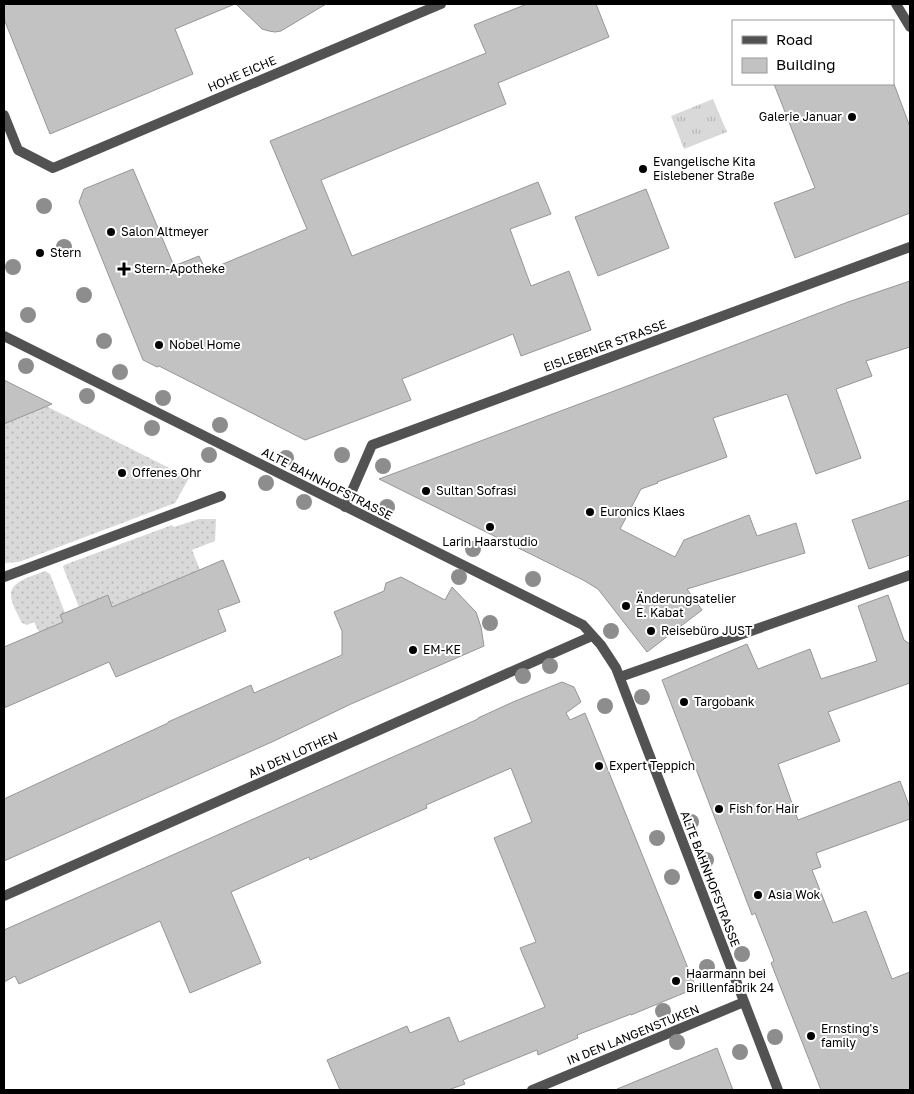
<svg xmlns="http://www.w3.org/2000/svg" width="914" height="1094" viewBox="0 0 914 1094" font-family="'Golos Text',sans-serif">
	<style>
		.grass { fill: url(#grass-dots) }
		.park { fill: url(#park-tufts) }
		.building { fill: #c2c2c2; stroke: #969696 }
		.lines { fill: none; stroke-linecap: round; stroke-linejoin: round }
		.service { stroke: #525252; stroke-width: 10 }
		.minor { stroke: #525252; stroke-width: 10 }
		.tree { fill: #8d8d8d }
		.poi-dot { fill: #000; stroke: #fff; stroke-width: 2 }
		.labels { text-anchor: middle; stroke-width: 4; stroke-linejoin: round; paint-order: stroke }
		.street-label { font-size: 12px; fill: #000; stroke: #fff }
		.poi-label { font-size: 12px; fill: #000; stroke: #fff; text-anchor: start }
	</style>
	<defs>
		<pattern id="grass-dots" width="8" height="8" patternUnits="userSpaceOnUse" patternTransform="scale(1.25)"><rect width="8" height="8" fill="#d9d9d9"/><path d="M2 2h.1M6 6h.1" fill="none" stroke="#b8b8b8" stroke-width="1.8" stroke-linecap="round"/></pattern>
		<pattern id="park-tufts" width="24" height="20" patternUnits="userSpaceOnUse" patternTransform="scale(1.25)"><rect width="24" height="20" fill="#d9d9d9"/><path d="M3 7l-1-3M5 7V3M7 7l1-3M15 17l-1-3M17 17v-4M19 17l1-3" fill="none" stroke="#b8b8b8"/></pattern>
	</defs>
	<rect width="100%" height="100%" fill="#fff"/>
	<path class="grass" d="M46 406 189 478 175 503 19 562 4 563V424Z
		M199 519H216L215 541 192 550 200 570 112 607 108 596 79 607 63 567 64 565 172 525 174 527Z
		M45 571 50 574 65 613 61 616 63 622 39 632 34 622 27 625 22 623C18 615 12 605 11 596 10 580 34 576 45 571Z"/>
	<path class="park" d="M713 99 727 132 684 149 671 116Z"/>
	<path class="building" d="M4 4H235L175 29 193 74 50 134 4 19Z
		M236 4H326L281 31 275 32 269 31 262 29Z
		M527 4H596L609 37 498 83 506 104 321 180 352 256 538 182 551 214 510 229 531 286 569 271 591 330 521 356 513 334 402 379 411 400 305 440 159 366 157 367 143 360 79 202 84 189 133 169 174 266 199 256 206 271 307 229 270 141 486 53 474 25Z
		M774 84H894L910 127V213L795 258 774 203 815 188Z
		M646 189 669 248 598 276 575 217Z
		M910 281V347L866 361 872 376 836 389 861 458 816 474 787 394 713 418 727 457 657 482 658 483 641 489 620 529 675 557 684 540 749 515 757 536 796 523 805 553 687 589 702 610 647 652 598 589 583 580 379 479 622 388 848 302Z
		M4 380 52 404 4 424Z
		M910 500V555L869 569 852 520Z
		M223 560 240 602 218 610 226 631 116 677 109 662 4 708V647L63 622 60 615 108 595 112 607Z
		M401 577 445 600 452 587 476 612 481 627 484 646 351 704 274 741 4 861V799L168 723V722L251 685 254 693 342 655V631L334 612 384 591 386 583Z
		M888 595 904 640 910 644V683L828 712 840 741 778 764 798 820 900 781 910 808V819L816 853 821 867 812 870 833 923 866 911 892 979 910 972V1090H821L771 963 774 961 755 913 752 915 662 680 747 644 758 669 810 649 821 679 877 661 858 606Z
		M562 682 574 687 581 702 566 713 570 720 585 713 696 988 631 1015V1014L577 1035 578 1038 538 1055 537 1050 463 1080 465 1084 448 1090H340L327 1060 407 1026 410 1033 449 1017 459 1042 545 1007 520 948 536 942 494 838 532 822 511 768 426 805 427 808 310 860 309 857 231 892 261 963 190 993 160 921 19 984 15 976 4 982V930L478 719V718L513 702Z
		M717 1048 733 1090H617V1089Z"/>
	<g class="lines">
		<path class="service" d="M620 677 910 575"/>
		<path class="minor" d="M896 4 910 27
			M4 115 18 150 53 168 441 4
			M4 336 583 625 601 645 616 668 778 1090
			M345 507 372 445 910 247
			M4 577 221 496
			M4 896 592 636
			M532 1090 744 1002"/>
	</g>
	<g class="tree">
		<circle cx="44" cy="206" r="8"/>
		<circle cx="64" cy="247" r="8"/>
		<circle cx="13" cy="267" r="8"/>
		<circle cx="84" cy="295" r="8"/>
		<circle cx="28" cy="315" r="8"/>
		<circle cx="104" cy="341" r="8"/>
		<circle cx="26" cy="366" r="8"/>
		<circle cx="120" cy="372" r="8"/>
		<circle cx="87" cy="396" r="8"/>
		<circle cx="163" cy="398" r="8"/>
		<circle cx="220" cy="425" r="8"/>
		<circle cx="152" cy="428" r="8"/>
		<circle cx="209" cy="455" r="8"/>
		<circle cx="342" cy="455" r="8"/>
		<circle cx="286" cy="458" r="8"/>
		<circle cx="383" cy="466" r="8"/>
		<circle cx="266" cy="483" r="8"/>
		<circle cx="304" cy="502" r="8"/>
		<circle cx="387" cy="507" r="8"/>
		<circle cx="473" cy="549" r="8"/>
		<circle cx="459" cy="577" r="8"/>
		<circle cx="533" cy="579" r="8"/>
		<circle cx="490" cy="623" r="8"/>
		<circle cx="611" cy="631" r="8"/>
		<circle cx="550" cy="666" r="8"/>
		<circle cx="523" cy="676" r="8"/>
		<circle cx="642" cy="697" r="8"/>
		<circle cx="605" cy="706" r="8"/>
		<circle cx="691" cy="822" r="8"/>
		<circle cx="657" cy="838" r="8"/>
		<circle cx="706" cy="860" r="8"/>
		<circle cx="672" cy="877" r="8"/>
		<circle cx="742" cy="954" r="8"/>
		<circle cx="707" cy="967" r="8"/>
		<circle cx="663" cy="1011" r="8"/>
		<circle cx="775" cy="1037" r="8"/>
		<circle cx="677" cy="1042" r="8"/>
		<circle cx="740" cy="1052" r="8"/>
	</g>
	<g class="poi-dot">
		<circle cx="852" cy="117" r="5"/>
		<circle cx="643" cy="169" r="5"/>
		<circle cx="111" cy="232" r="5"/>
		<circle cx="40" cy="253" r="5"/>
		<path d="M121.5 261.5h5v5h5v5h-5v5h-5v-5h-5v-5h5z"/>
		<circle cx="159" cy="345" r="5"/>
		<circle cx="122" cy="473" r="5"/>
		<circle cx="426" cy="491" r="5"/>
		<circle cx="590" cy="512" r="5"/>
		<circle cx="490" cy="527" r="5"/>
		<circle cx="626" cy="606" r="5"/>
		<circle cx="651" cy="631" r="5"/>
		<circle cx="413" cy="650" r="5"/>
		<circle cx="684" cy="702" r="5"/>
		<circle cx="599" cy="766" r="5"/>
		<circle cx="719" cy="809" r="5"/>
		<circle cx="758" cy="895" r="5"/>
		<circle cx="676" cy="981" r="5"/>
		<circle cx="811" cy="1036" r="5"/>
	</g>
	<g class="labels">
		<g class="street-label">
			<text transform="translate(242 74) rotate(-23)" y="4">HOHE EICHE</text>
			<text transform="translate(605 346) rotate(-20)" y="4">EISLEBENER STRASSE</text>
			<text transform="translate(327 484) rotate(27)" y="4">ALTE BAHNHOFSTRASSE</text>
			<text transform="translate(293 755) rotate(-24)" y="4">AN DEN LOTHEN</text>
			<text transform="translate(710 879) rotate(69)" y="4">ALTE BAHNHOFSTRASSE</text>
			<text transform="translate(633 1035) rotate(-22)" y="4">IN DEN LANGENSTUKEN</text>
		</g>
		<g class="poi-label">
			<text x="842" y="121" text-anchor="end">Galerie Januar</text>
			<text x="653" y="166">Evangelische Kita<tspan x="653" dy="14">Eislebener Straße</tspan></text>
			<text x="121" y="236">Salon Altmeyer</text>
			<text x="50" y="257">Stern</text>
			<text x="134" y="273">Stern-Apotheke</text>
			<text x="169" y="349">Nobel Home</text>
			<text x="132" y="477">Offenes Ohr</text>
			<text x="436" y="495">Sultan Sofrasi</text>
			<text x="600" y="516">Euronics Klaes</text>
			<text x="490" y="546" text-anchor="middle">Larin Haarstudio</text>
			<text x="636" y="603">Änderungsatelier<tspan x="636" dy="14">E. Kabat</tspan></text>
			<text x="661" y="635">Reisebüro JUST</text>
			<text x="423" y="654">EM-KE</text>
			<text x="694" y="706">Targobank</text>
			<text x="609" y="770">Expert Teppich</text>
			<text x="729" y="813">Fish for Hair</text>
			<text x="768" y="899">Asia Wok</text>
			<text x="686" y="978">Haarmann bei<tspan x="686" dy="14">Brillenfabrik 24</tspan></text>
			<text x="821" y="1033">Ernsting's<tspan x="821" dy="14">family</tspan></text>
		</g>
	</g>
	<rect width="914" height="1094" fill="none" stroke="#000000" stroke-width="10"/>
	<rect x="732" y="20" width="162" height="65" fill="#ffffff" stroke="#999999"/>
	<rect x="742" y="36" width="25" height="8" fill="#525252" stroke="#999999"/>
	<text x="776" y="45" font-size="15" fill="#000000">Road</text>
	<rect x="742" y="58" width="25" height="15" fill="#c2c2c2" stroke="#999999"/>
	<text x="776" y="70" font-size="15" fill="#000000">Building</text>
</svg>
